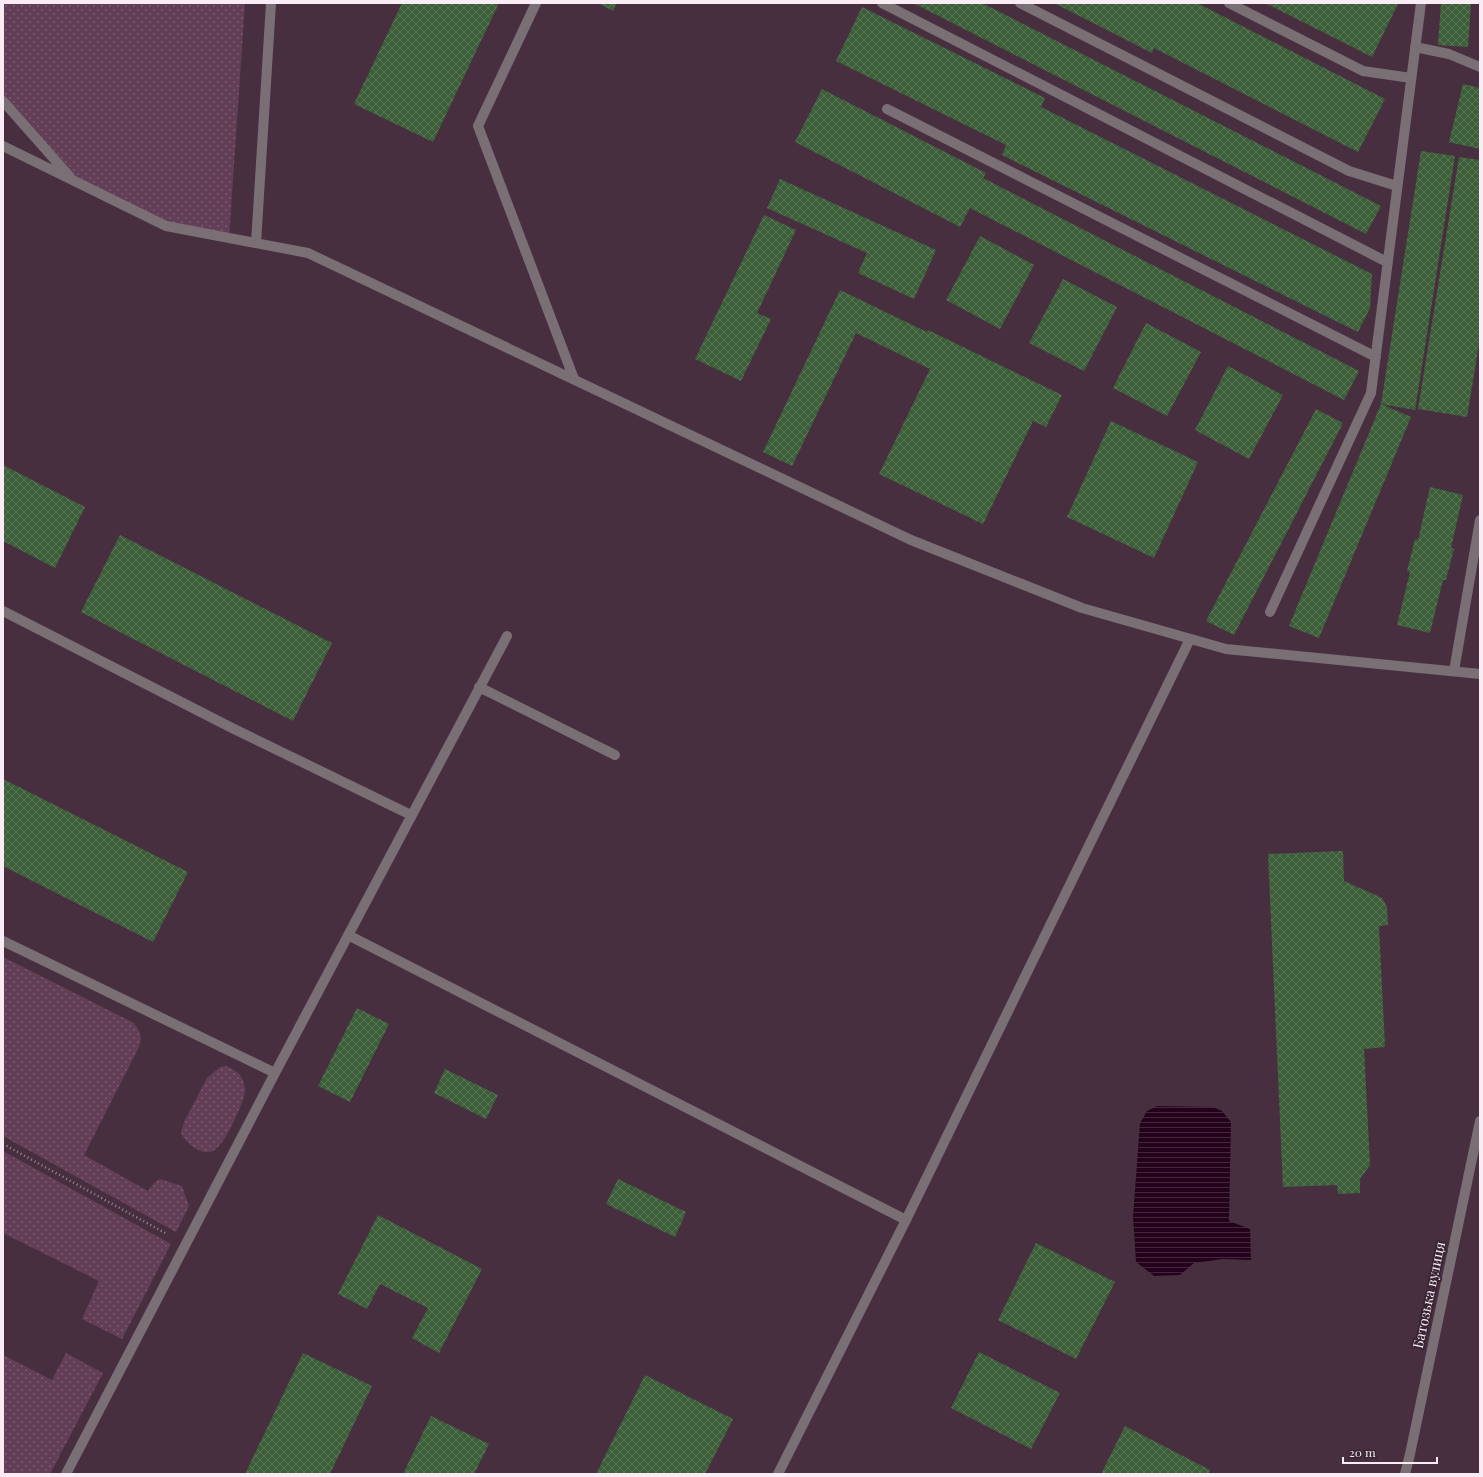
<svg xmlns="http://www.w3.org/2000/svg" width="1483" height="1477" viewBox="0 0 1483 1477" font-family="'Playfair Display',serif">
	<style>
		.built { fill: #482f40 }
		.grass { fill: url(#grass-dots) }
		.water { fill: url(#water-rules) }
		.building { fill: url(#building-cross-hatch) }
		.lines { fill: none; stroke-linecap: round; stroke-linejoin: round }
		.path { stroke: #9c8b96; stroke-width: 2.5; stroke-dasharray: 1 3; stroke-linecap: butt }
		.service { stroke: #796f75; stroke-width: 10 }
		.tertiary { stroke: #796f75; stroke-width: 10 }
		.labels { text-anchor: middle; stroke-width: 4; stroke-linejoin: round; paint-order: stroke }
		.street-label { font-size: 14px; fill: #faecf4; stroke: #392633 }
	</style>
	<defs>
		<pattern id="grass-dots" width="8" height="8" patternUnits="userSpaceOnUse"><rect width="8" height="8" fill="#633e57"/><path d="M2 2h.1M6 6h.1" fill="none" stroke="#7a5a70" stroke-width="1.8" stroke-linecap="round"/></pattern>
		<pattern id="water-rules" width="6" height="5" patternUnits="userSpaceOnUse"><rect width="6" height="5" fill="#24021b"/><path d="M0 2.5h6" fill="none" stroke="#45273d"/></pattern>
		<pattern id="building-cross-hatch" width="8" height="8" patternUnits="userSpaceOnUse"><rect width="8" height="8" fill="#3c5f3a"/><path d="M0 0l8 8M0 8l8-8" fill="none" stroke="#597657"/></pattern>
	</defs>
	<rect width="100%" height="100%" fill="#392633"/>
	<path class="built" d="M3 3H1480V1474H3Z"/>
	<path class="grass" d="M3 3H245L229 238 166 226 73 181 3 101Z
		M3 957 134 1023C142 1035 143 1037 137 1051L84 1155 148 1191 155 1182 160 1179 182 1186 189 1206 176 1232 3 1136Z
		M227 1066C234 1070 240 1073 243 1080 244 1084 245 1088 245 1092 243 1104 224 1147 213 1151 201 1156 186 1143 181 1133L184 1122 207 1078 220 1067Z
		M3 1151 171 1244 122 1339 82 1319 99 1281 3 1233Z
		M66 1353 103 1373 50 1474H3V1355L52 1380Z"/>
	<path class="water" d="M1157 1106 1213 1107 1222 1111 1231 1122 1229 1221 1250 1229 1251 1260 1223 1259 1194 1263 1180 1275 1154 1276 1136 1262 1133 1217 1140 1123 1147 1111Z"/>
	<path class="building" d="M402 3H499L433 142 354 104Z
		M598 3H617L613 11Z
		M913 3H982L1381 206 1366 234Z
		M1054 3H1197L1385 99 1358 152 1154 48 1152 53Z
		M1265 3H1397L1398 4 1372 57Z
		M1441 3H1471L1468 47 1438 45Z
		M862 7 1045 98 1041 107 1372 274 1370 308 1358 332 1002 155 1006 145 836 61Z
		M1463 84 1480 88V149L1449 142Z
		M822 89 986 173 983 178 1359 371 1344 400 970 208 960 227 795 142Z
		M1421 151 1455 156 1415 410 1381 404 1411 417 1319 638 1289 626 1381 404Z
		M1459 157 1480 160V338L1467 417 1418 409Z
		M780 179 936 250 914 299 858 273 867 253 767 208Z
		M764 215 796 230 757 313 771 319 741 381 695 359Z
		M980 236 1034 265 1000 329 946 300Z
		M1063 279 1117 307 1084 371 1029 343Z
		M840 290 927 332 928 330 1062 395 1046 427 1033 421 983 524 879 474 930 369 856 333 792 466 763 452Z
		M1146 323 1201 352 1167 416 1113 388Z
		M1228 366 1283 395 1249 459 1195 430Z
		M1316 409 1343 423 1234 635 1206 621Z
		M1111 421 1198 462 1154 558 1067 517Z
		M3 465 85 507 55 568 3 541Z
		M1430 487 1463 495 1451 548 1454 549 1446 580H1443L1430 633 1397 625 1410 572 1407 571 1415 539 1418 540Z
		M120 535 332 643 293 721 81 612Z
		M3 779 188 872 153 942 3 866Z
		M1343 851 1344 881 1382 898 1387 907 1388 925 1379 926 1385 1047 1364 1049 1370 1165 1360 1179V1193L1338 1194 1337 1185 1283 1187 1268 854Z
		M357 1008 389 1024 350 1102 318 1086Z
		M445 1069 498 1095 486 1119 434 1093Z
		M618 1179 686 1212 675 1237 606 1204Z
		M378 1215 482 1269 439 1353 412 1338 428 1308 380 1284 367 1309 338 1294Z
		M1036 1243 1115 1282 1076 1359 998 1320Z
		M979 1352 1060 1393 1031 1449 951 1408Z
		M303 1353 372 1386 330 1474H245Z
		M645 1375 733 1419 705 1474H596Z
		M431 1416 489 1444 474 1474H403Z
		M1125 1426 1210 1470 1208 1474H1101Z"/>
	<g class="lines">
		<path class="path" d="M3 1144 167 1234"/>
		<path class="service" d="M536 3 478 126 574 379
			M882 3 1387 262
			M1020 3 1349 171 1397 186
			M1229 3 1363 71 1411 78
			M1415 47 1449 54 1480 67
			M3 101 70 177
			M887 109 1376 357
			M3 146 166 226 308 253 911 540 1082 608 1226 649 1480 674
			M256 243 271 3
			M3 611 232 728 411 815
			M1270 612 1371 393 1421 3
			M1454 671 1480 520
			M479 687 615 755
			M348 935 906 1220
			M3 941 275 1073
			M66 1474 275 1073 507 636
			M778 1474 906 1220 1190 639"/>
		<path class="tertiary" d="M1405 1474 1410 1454 1480 1121"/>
	</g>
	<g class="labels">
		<g class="street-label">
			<text transform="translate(1429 1295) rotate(-78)" y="5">Батозька вулиця</text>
		</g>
	</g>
	<rect width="1483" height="1477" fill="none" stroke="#faecf4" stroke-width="8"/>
	<path d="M1343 1457v6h94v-6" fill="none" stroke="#faecf4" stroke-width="2"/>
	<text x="1349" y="1457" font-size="12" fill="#faecf4" stroke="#392633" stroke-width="3" paint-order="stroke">20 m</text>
</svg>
